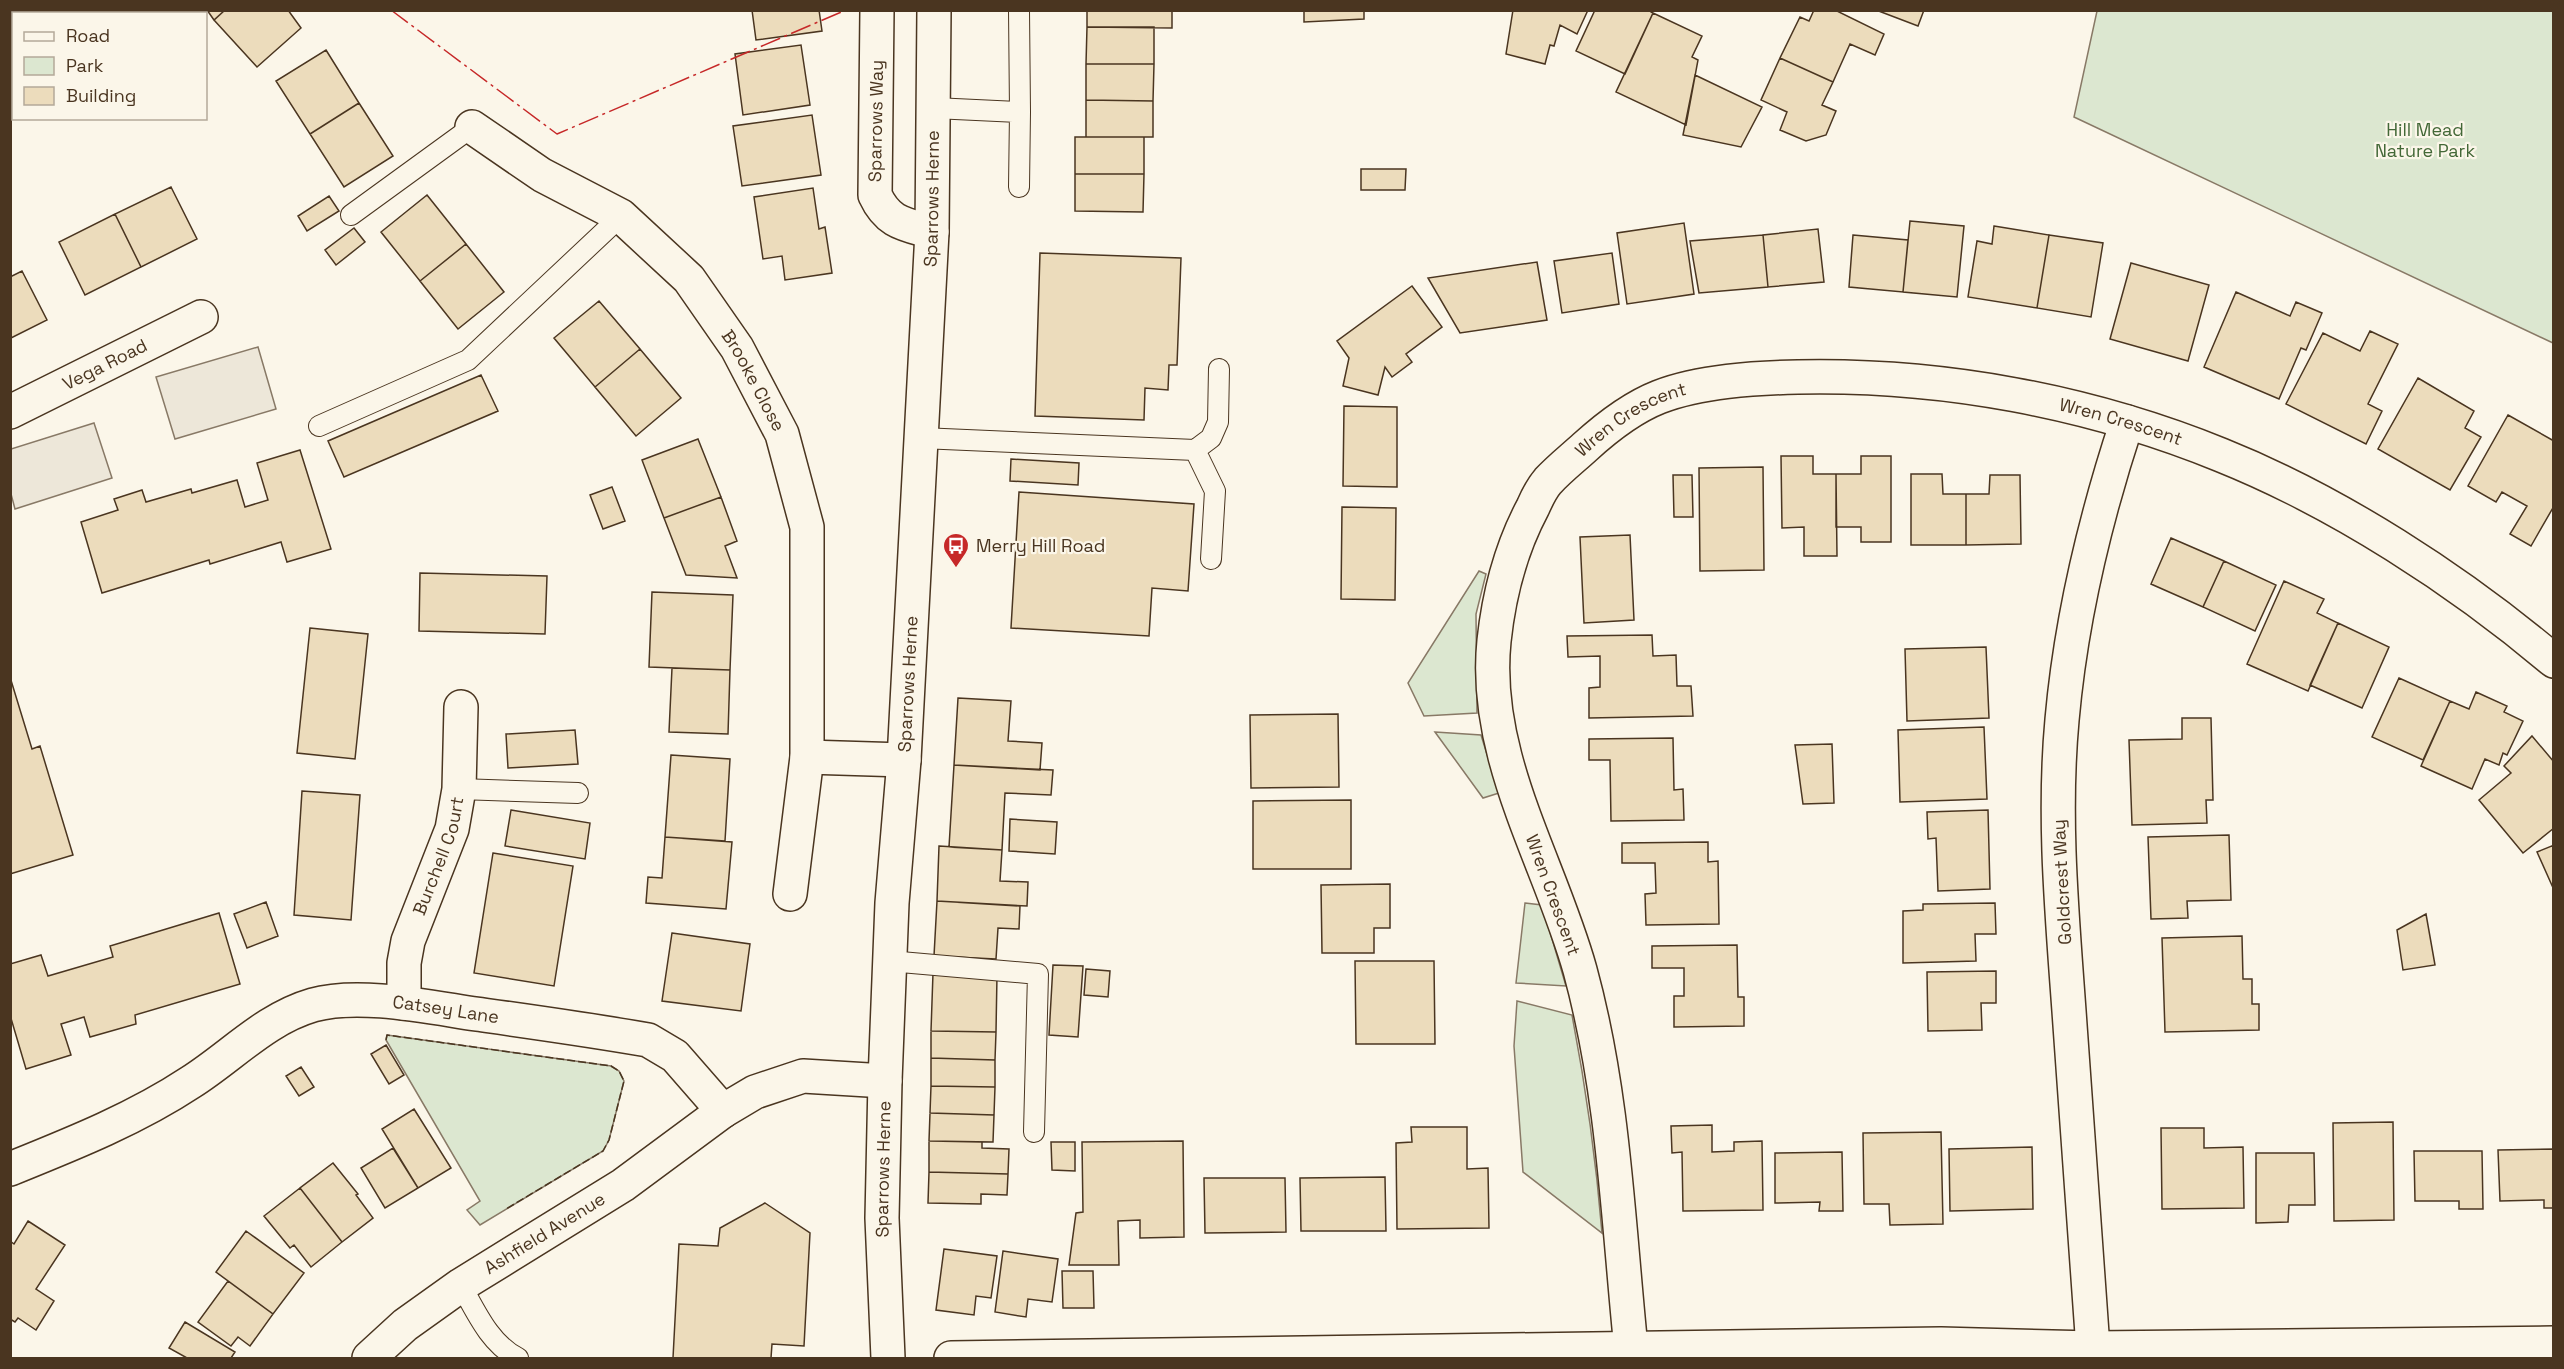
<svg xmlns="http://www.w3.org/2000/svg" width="2564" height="1369" viewBox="0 0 2564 1369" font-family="'Space Grotesk',sans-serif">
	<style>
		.green { fill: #dce7d0; stroke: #887966; stroke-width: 1.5 }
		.parking { fill: #ede7d9; stroke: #887966; stroke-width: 1.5 }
		.building { fill: #ecdcbc; stroke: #4a3520; stroke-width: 1.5 }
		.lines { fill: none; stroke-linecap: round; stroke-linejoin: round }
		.service-casing { stroke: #4a3520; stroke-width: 22 }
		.minor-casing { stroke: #4a3520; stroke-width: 36 }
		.tertiary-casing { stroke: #4a3520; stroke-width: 36 }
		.primary-casing { stroke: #4a3520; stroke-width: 36 }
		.service { stroke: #fbf6e9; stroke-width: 20 }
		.minor { stroke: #fbf6e9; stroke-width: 33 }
		.tertiary { stroke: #fbf6e9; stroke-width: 33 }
		.primary { stroke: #fbf6e9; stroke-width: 33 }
		.fence { stroke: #4a3520; stroke-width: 1.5; stroke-dasharray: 8 3; stroke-linecap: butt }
		.power { stroke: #c62828; stroke-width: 1.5; stroke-dasharray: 21 4.5 3 4.5; stroke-linecap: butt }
		.labels { text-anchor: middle; stroke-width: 4.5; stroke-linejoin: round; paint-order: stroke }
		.street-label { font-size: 18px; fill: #4a3520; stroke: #fbf6e9 }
		.park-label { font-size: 18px; fill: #436837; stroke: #fbf6e9 }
		.poi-label { font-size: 18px; fill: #4a3520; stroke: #fbf6e9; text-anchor: start }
	</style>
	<rect width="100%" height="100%" fill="#fbf6e9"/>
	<path class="green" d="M2097 11H2553V343L2074 117Z
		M1479 571 1486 574 1476 614 1477 713 1424 716 1408 683Z
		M1435 732 1481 735 1499 793 1483 798Z
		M1525 903 1542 905 1566 986 1516 983Z
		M1517 1001 1572 1015C1586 1088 1596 1159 1602 1233L1523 1172 1514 1046Z
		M387 1035 611 1066 619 1071 624 1081 609 1140 603 1151 480 1225 467 1210 480 1201 386 1040Z"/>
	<path class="parking" d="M258 347 276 409 175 439 156 377Z
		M94 423 112 478 15 509 11 494V449Z"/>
	<path class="building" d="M207 10H225L214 20Z
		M225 10H288L301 28 257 67 214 20Z
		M752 10H819L822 31 756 40Z
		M1087 10H1172V28L1087 27Z
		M1304 10H1364V19L1304 22Z
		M1513 10H1588L1577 34 1560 25 1554 46 1550 45 1545 64 1506 54Z
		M1595 10H1648L1653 13 1625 74 1576 51Z
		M1814 10H1835L1884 34 1875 55 1850 44 1833 82 1780 58 1800 17 1809 21Z
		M1876 10H1924L1918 26Z
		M1653 13 1702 36 1692 57 1698 60 1686 125 1616 92Z
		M1087 27H1154V64H1086Z
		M801 45 810 105 743 115 735 54Z
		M326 50 359 103 310 134 276 81Z
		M1780 58 1833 82 1822 105 1836 111 1826 135 1806 141 1780 130 1787 112 1761 100Z
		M1086 64H1154L1153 101 1086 100Z
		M1695 75 1762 107 1741 147 1683 135Z
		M1086 100 1153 101V137H1086Z
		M359 103 393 156 344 187 310 134Z
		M812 115 821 175 742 186 733 126Z
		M1075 137H1144V174H1075Z
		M1361 169H1406L1405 190H1361Z
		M1075 174H1144L1143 212 1075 211Z
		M171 187 197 239 141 267 115 214Z
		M813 188 819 229 825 227 832 273 785 280 782 256 763 259 754 197Z
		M427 195 466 244 420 281 381 232Z
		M329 196 339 211 307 231 298 216Z
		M115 214 141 267 85 295 59 242Z
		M1910 221 1964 226 1957 297 1903 292Z
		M1684 223 1694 294 1627 304 1617 233Z
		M1994 226 2049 235 2037 308 1968 297 1977 241 1992 244Z
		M354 228 365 242 336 265 325 250Z
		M1818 229 1824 282 1768 287 1763 235Z
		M1763 235 1768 287 1699 293 1690 241Z
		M1853 235 1908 240 1903 292 1849 287Z
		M2049 235 2103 243 2091 317 2037 308Z
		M466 244 504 292 458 329 420 281Z
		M1040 253 1181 258 1177 365H1169L1168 390 1145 388 1144 420 1035 416Z
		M1612 253 1619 304 1562 313 1554 261Z
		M1537 262 1547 320 1460 333 1428 278Z
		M2131 263 2209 285 2188 361 2110 339Z
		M22 271 47 320 11 338 10 277Z
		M1412 286 1442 327 1406 354 1412 362 1392 377 1385 367 1378 395 1343 386 1349 358 1337 341Z
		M2236 292 2290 316 2296 302 2322 313 2306 350 2301 348 2279 399 2204 367Z
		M599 301 640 349 595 387 554 338Z
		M2370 331 2398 344 2368 404 2382 411 2366 444 2286 404 2323 333 2360 351Z
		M640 349 681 398 636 436 595 387Z
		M481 375 498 411 344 477 328 441Z
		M2418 378 2474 411 2465 428 2481 437 2450 490 2378 449Z
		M1344 406 1397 407V487L1343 486Z
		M2508 415 2554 441V506L2531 546 2510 534 2527 506 2502 492 2496 502 2468 486Z
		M698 439 721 497 664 518 642 460Z
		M300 450 331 549 287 562 281 542 210 564 209 560 102 593 81 522 118 510 114 499 142 490 146 502 191 489 192 493 237 480 245 507 268 500 257 463Z
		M1781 456H1813V474H1836L1837 556H1804V527L1782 528Z
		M1861 456H1891V542H1861V527H1836V474H1861Z
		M1011 459 1079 463 1078 485 1010 481Z
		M1763 467 1764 570 1700 571 1699 468Z
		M1911 474H1942L1943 494H1966V545H1911Z
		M1673 475H1692L1693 517H1674Z
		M1990 475H2020L2021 544 1966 545V494H1989Z
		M612 487 625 521 603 529 590 495Z
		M1019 492 1194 504 1188 591 1152 588 1149 636 1011 628Z
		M721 497 737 541 725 546 737 578 686 575 664 518Z
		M1342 507 1396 508 1395 600 1341 599Z
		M1630 535 1634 620 1584 623 1580 537Z
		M2171 538 2224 561 2203 607 2151 584Z
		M2224 561 2276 585 2255 631 2203 607Z
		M420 573 547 576 545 634 419 631Z
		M2284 581 2324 599 2317 613 2338 623 2308 691 2247 664Z
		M652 592 733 595 730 670 649 667Z
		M2338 623 2389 647 2362 708 2310 685Z
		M310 628 368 634 355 759 297 753Z
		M1652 635 1653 656 1676 655 1677 686H1691L1693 716 1589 718V688L1600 687V656L1568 657 1567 636Z
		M1986 647 1989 718 1907 721 1905 649Z
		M672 668 730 670 728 734 669 732Z
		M10 677 32 749 40 746 73 855 10 874Z
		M2399 678 2450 701 2423 760 2372 737Z
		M2476 692 2507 706 2504 712 2523 721 2507 755 2503 753 2499 765 2485 759 2472 789 2421 766 2450 701 2469 709Z
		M958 698 1011 701 1008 741 1042 743 1040 770 954 765Z
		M1338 714 1339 787 1251 788 1250 715Z
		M2182 718H2211L2213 800H2206L2207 823 2132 825 2129 740 2182 739Z
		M1984 727 1987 799 1900 802 1898 730Z
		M575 730 578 764 508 768 506 734Z
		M2532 736 2554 762V828L2523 853 2479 800 2511 773 2504 766Z
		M1673 738 1674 790 1683 789 1684 820 1611 821 1610 760H1589V739Z
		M1832 744 1834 803 1803 804 1795 745Z
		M671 755 730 759 725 841 665 837Z
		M954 765 1053 770 1051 795 1005 793 1002 850 949 847Z
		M302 791 360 795 351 920 294 915Z
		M1351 800V869H1253V801Z
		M511 810 590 823 585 859 505 846Z
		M1988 810 1990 889 1938 891 1936 838 1928 839 1927 812Z
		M1010 819 1057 822 1055 854 1009 851Z
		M2229 835 2231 900 2187 901 2188 918 2151 919 2148 837Z
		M665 837 732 842 726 909 646 903 648 877 662 878Z
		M1708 842V862L1718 861 1719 924 1646 925 1645 894 1656 893 1655 863H1622V843Z
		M2554 845V890L2537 852Z
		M939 846 1002 850 1000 881 1028 882 1027 906 937 901Z
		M493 853 573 866 554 986 474 973Z
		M1390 884V928H1374V953H1322L1321 885Z
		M937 901 1020 906 1019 929 998 928 996 959 934 956Z
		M266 902 278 936 247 948 234 914Z
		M1995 903 1996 934H1975L1976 961 1903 963V911L1923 910V904Z
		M219 913 240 984 135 1015 136 1024 90 1037 84 1017 61 1024 71 1055 26 1069 10 1015V964L41 955 48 976 113 957 110 946Z
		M2426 914 2435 965 2403 970 2397 930Z
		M672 933 750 944 741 1011 662 1001Z
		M2242 936 2243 979H2252V1004H2259V1030L2165 1032 2162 938Z
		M1737 945 1738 997H1744V1026L1674 1027V996H1684V968H1652V946Z
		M1355 961H1434L1435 1044H1356Z
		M1053 965 1083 966 1078 1037 1049 1035Z
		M1086 969 1110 971 1108 997 1084 995Z
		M1996 971V1003H1981L1982 1030 1928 1031 1927 972Z
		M933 973 997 975 996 1032 931 1031Z
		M931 1031 996 1032 995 1060 931 1058Z
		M386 1045 404 1075 389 1084 371 1054Z
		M931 1058 995 1060V1087L931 1086Z
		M301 1067 314 1087 299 1096 286 1076Z
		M931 1086 995 1087 994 1115 930 1113Z
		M414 1109 451 1168 418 1188 382 1129Z
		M930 1113 994 1115 993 1142 929 1141Z
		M2393 1122 2394 1220 2334 1221 2333 1123Z
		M1712 1125V1152L1734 1151V1142L1762 1141 1763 1210 1683 1211 1682 1152 1672 1153 1671 1126Z
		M1411 1127H1467V1169L1488 1168 1489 1228 1397 1229 1396 1143 1412 1142Z
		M2161 1128H2204V1148L2243 1147 2244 1208 2162 1209Z
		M1941 1132 1943 1224 1890 1225 1889 1204H1864L1863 1133Z
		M929 1141 982 1142V1148L1009 1149 1008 1174 929 1172Z
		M1183 1141 1184 1237 1140 1238V1220L1118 1221 1119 1265H1069L1076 1213 1083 1212 1082 1142Z
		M1051 1142H1075V1171L1052 1170Z
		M2032 1147 2033 1209 1950 1211 1949 1149Z
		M393 1148 418 1188 385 1208 361 1168Z
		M2554 1149V1208H2544V1200L2500 1201 2498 1150Z
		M2414 1151H2482L2483 1209H2459V1201H2415Z
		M1842 1152 1843 1211H1819L1820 1202 1775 1203V1153Z
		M2256 1153H2314L2315 1205H2289L2288 1222 2256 1223Z
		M333 1163 358 1194 356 1195 373 1218 342 1242 300 1188Z
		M929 1172 1008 1174 1007 1195 981 1194V1204L928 1203Z
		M1385 1177 1386 1231H1301L1300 1178Z
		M1204 1178H1285L1286 1232 1205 1233Z
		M300 1188 342 1242 311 1267 294 1245 290 1248 264 1216Z
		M765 1203 810 1233 804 1346 772 1344 771 1358H673L679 1244 718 1246 720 1228Z
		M28 1221 65 1245 36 1289 54 1301 36 1330 18 1318 15 1322 10 1319V1241L14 1244Z
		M246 1231 304 1273 273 1314 216 1272Z
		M944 1249 997 1256 991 1298 976 1296 974 1315 936 1310Z
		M1003 1251 1058 1259 1052 1302 1028 1299 1026 1317 995 1312Z
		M1062 1271H1093L1094 1308H1063Z
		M228 1281 273 1314 250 1346 238 1337 231 1346 198 1322Z
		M185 1322 235 1352 231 1358H187L169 1348Z"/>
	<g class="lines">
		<defs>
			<path id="service" d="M934 108 1020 112 1019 10
				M1019 187 1020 112
				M351 215 472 127
				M319 426 468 360 621 216
				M921 438 1195 450
				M1211 559 1215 491 1195 450 1211 438 1218 422 1219 369
				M459 789 578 793
				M889 961 1038 974 1034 1132
				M461 1285C476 1312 490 1344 518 1358"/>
			<g id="minor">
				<path d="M877 10 875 195C888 223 904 224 932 232"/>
				<path id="s1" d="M472 127 542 175 621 216 689 279 737 348 782 434 807 527V757L790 894"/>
				<path id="s2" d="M10 412 201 317"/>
				<path d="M807 757 904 760"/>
				<path id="s3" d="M404 1003V963L408 941 452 829 459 789 461 707"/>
				<path id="s4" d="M10 1169C72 1144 135 1119 191 1082 232 1056 265 1019 313 1005 359 992 429 1007 476 1014 533 1022 591 1030 648 1040L675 1056 723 1111 755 1092 803 1076 885 1081"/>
				<path id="s5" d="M1631 1348C1618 1221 1614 1094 1580 970 1550 862 1482 757 1494 641 1499 594 1510 550 1533 507 1537 498 1541 489 1548 481 1559 469 1573 458 1585 447 1607 427 1631 408 1659 397 1700 381 1755 378 1798 377 1942 374 2088 401 2221 455 2338 502 2458 580 2554 661"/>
				<path d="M2093 1348C2084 1235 2077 1123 2069 1011 2062 914 2053 817 2062 720 2071 618 2095 519 2127 422"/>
				<path id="s6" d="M369 1358 405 1325 461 1285 623 1185 723 1111"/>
			</g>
			<path id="tertiary" d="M951 1358 1941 1344 2093 1348 2554 1343"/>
			<g id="primary">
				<path id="s7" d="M888 1358 882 1218 885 1081 892 903 904 760 932 232 934 10"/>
			</g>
		</defs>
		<use href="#service" class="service-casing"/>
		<use href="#minor" class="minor-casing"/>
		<use href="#tertiary" class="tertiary-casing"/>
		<use href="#primary" class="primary-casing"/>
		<use href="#service" class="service"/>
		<use href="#minor" class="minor"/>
		<use href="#tertiary" class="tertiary"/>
		<use href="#primary" class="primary"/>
		<path class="fence" d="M386 1040 387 1035 611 1066 619 1071 624 1081 609 1140 603 1151 506 1209"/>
		<path class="power" d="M391 10 557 134 846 10"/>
	</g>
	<defs>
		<symbol id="bus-pin" viewBox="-11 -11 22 30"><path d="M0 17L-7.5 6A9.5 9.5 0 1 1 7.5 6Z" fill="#c62828" stroke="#fbf6e9"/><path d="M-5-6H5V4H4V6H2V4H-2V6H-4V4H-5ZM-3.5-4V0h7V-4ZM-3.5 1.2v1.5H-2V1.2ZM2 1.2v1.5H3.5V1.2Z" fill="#fff"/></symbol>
	</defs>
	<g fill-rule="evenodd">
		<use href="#bus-pin" x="941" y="531" width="30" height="40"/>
	</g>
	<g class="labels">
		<g class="street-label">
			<text transform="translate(876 121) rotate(-89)" y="6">Sparrows Way</text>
			<text dy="6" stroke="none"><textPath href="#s7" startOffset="1161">Sparrows Herne</textPath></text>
			<text dy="6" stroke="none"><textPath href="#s2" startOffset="106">Vega Road</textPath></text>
			<text dy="6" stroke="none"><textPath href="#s1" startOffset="387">Brooke Close</textPath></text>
			<text dy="6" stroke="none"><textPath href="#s5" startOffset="1000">Wren Crescent</textPath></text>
			<text dy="6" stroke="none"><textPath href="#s5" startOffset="1504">Wren Crescent</textPath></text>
			<text dy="6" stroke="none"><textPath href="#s7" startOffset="675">Sparrows Herne</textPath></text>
			<text dy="6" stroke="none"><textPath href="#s3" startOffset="153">Burchell Court</textPath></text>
			<text transform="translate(2062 882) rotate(-93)" y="6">Goldcrest Way</text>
			<text transform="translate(1553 895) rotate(70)" y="6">Wren Crescent</text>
			<text dy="6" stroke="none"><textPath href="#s4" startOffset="480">Catsey Lane</textPath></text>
			<text dy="6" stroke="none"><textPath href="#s7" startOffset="189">Sparrows Herne</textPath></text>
			<text dy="6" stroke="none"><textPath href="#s6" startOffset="216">Ashfield Avenue</textPath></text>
		</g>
		<g class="park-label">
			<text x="2425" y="136">Hill Mead<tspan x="2425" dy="21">Nature Park</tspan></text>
		</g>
		<g class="poi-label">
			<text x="976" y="552">Merry Hill Road</text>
		</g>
	</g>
	<rect width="2564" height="1369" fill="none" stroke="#4a3520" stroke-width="24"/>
	<rect x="12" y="12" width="195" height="108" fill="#fbf6e9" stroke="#b4a999" stroke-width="1.5"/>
	<rect x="24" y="32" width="30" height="9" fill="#fbf6e9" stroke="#b4a999" stroke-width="1.5"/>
	<text x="66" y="42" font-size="18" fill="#4a3520">Road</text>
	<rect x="24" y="57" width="30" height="18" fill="#dce7d0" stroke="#b4a999" stroke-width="1.5"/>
	<text x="66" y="72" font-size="18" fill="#4a3520">Park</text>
	<rect x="24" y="87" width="30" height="18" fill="#ecdcbc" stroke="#b4a999" stroke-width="1.5"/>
	<text x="66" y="102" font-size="18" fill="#4a3520">Building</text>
</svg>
